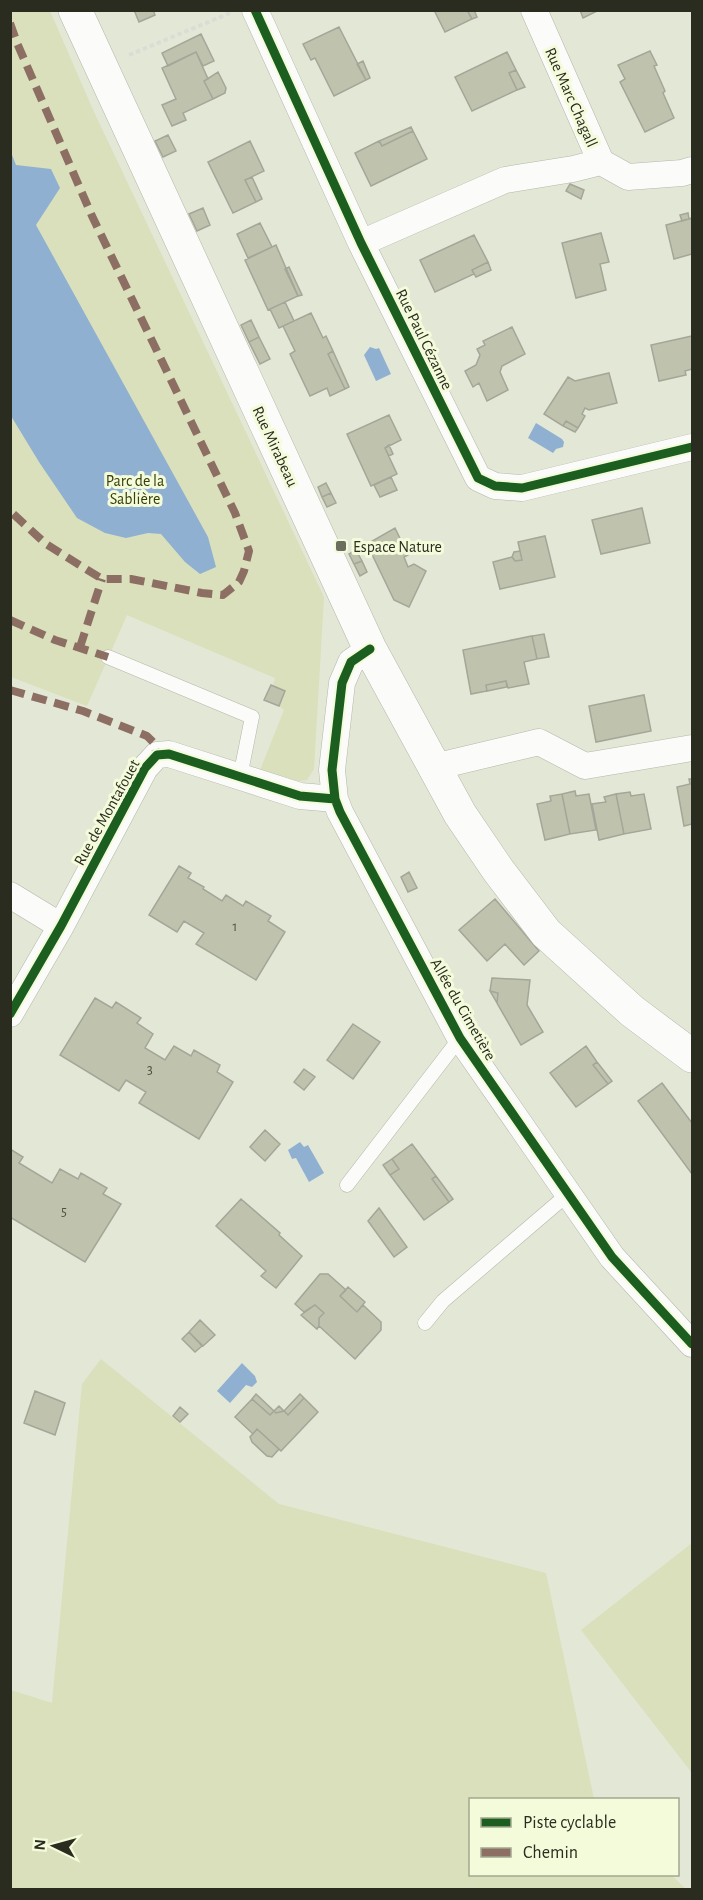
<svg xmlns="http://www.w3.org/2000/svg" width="703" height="1900" viewBox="0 0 703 1900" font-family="'Alegreya Sans',sans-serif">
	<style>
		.green { fill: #d9e0bb }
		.water { fill: #90b0d2 }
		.building { fill: #bfc3ad; stroke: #a3a698; stroke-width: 1.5 }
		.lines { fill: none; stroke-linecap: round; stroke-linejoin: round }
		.lane-casing { stroke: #b4b7a9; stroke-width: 15 }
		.street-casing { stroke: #b4b7a9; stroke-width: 27 }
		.primary-casing { stroke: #b4b7a9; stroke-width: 34 }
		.path { stroke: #dadcd6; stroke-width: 4; stroke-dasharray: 4.5 3; stroke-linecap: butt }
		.lane { stroke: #fbfbf9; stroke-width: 14 }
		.street { stroke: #fbfbf9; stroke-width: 26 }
		.primary { stroke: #fbfbf9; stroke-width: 33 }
		.quiet { stroke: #8d6e63; stroke-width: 8; stroke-dasharray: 15 8; stroke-linecap: butt }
		.cycleway-casing { stroke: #f4fbdb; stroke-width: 13 }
		.cycleway { stroke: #1b5e20; stroke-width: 9 }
		.poi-dot { fill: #6b6d5f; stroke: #f4fbdb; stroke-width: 2 }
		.labels { text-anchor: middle; stroke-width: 6; stroke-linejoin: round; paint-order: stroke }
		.number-label { font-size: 14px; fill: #4f5243 }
		.street-label { font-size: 16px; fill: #2a2c20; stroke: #f4fbdb }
		.park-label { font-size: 16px; fill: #373e05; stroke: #f4fbdb }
		.poi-label { font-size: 16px; fill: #2a2c20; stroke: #f4fbdb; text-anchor: start }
	</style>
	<rect width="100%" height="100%" fill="#e3e7d5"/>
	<path class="green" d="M10 11H50L94 112 324 597 314 769 307 780 294 782 259 773 284 710 279 706 285 691 273 685 275 678 127 615 87 706 11 677Z
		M101 1359 279 1504 546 1573 594 1799 470 1800V1874L671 1875 686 1889H11V1690L52 1703 82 1384Z
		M692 1543V1773L581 1630Z"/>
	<path class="water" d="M10 150 16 165 51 169 60 188 36 225 208 537 216 567 200 574 185 562 161 534 148 533 126 538 105 533 77 518 39 462 11 416Z
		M370 347 376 349 379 348 391 374 376 381 364 355Z
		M536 423 562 439 564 442 563 447 556 449 553 453 528 438Z
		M300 1142 304 1147 308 1145 324 1173 309 1182 296 1158 292 1159 288 1150Z
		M242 1363 255 1376 257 1382 252 1387 246 1385 230 1403 217 1391Z"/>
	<path class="building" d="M134 10H153L155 15 139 22Z
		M434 10H467L472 19 445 32Z
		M467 10H474L477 17 472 19Z
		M580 10H599L583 18Z
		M339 27 366 80 334 96 315 58 311 60 303 44Z
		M201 34 214 61 203 66 196 52 168 66 162 53Z
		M650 51 657 65 654 66 665 91 663 93 674 118 645 132 620 82 625 79 618 65Z
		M196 52 208 79 204 81 213 99 183 113 186 120 172 126 162 105 176 99 162 68Z
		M507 52 516 70 509 73 517 90 472 111 455 77Z
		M363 61 370 78 366 80 357 64Z
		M516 70 525 87 517 90 509 73Z
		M218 72 226 88 225 93 213 99 204 81Z
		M411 127 413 131 382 146 379 141Z
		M413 131 427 159 371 186 355 153 379 141 382 146Z
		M168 135 176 151 163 157 155 141Z
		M250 141 264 171 245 180 256 202 233 213 208 162Z
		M252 177 262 199 256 202 245 180Z
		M570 184 584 190 581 199 566 191Z
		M203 208 210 225 197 231 189 214Z
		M688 213 689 219 682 221 680 215Z
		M692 218V254L674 259 666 225Z
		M260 223 272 247 248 258 237 234Z
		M601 233 609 262 600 264 606 290 576 298 562 243Z
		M474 235 488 262 472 270 474 274 435 292 420 260Z
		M276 245 298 296 268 310 245 260Z
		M488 262 491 270 476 277 472 270Z
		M289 267 302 295 298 296 285 269Z
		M285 302 294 321 279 328 270 309Z
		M311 313 323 338 326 336 333 351 328 354 345 389 330 396 327 388 310 396 290 354 295 351 283 326Z
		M251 320 259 337 249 342 241 325Z
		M512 327 525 354 502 366 500 372 508 390 487 401 479 383 473 387 465 371 476 365 480 355 477 349 485 345 483 341Z
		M692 336V369L685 371 686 375 659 381 651 345Z
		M259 337 270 359 260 364 249 342Z
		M333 351 349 387 345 389 328 354Z
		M609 373 617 403 589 410 585 408 582 414 585 416 578 428 566 421 563 426 544 414 568 377 575 381Z
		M389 415 401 440 385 448 397 474 371 486 347 434Z
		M566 421 578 428 575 432 563 426Z
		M389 445 393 454 389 456 385 448Z
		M391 477 397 490 380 497 374 485Z
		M326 483 331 493 322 497 318 487Z
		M331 493 336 503 327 507 322 497Z
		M642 508 650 543 601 554 592 520Z
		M395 528 408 555 404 557 408 567 414 564 426 571 409 607 394 600 367 544Z
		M545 536 555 577 500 589 493 562 512 557 515 561 522 560 518 542Z
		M356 550 362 561 354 564 349 554Z
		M520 551 522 560 515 561 512 557 514 552Z
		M362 561 367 572 360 576 354 564Z
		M544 634 549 657 537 659 532 636Z
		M532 636 537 659 524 662 529 684 508 688 506 681 486 685 487 691 471 694 463 650Z
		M506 681 507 687 487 691 486 685Z
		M271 685 285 691 279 706 264 700Z
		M644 695 651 731 596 742 589 706Z
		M689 779H692V824L684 826 677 787 690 784Z
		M575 791 576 796 589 794 596 830 570 834 562 794Z
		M630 792 631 796 644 794 651 829 624 834 616 794Z
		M562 794 570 834 545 840 537 804 551 801 550 796Z
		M616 794 624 834 599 840 592 804 606 802 604 797Z
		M179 866 191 873 188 878 204 887 203 889 222 901 226 895 243 906 246 901 271 916 268 921 285 932 256 980 196 944 204 933 184 921 177 932 149 915Z
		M409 872 417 888 408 892 401 877Z
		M495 899 539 951 524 965 505 944 487 961 459 930Z
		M492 978 530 980 527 1005 543 1032 521 1045 497 1003 498 993 490 991Z
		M490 991 498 993 497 1003Z
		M95 998 112 1008 116 1002 141 1018 137 1023 153 1034 145 1048 165 1060 174 1046 191 1056 194 1050 220 1065 217 1072 233 1082 199 1139 139 1103 146 1092 126 1080 119 1091 60 1055Z
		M353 1024 380 1042 353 1079 327 1060Z
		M586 1046 597 1062 593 1065 608 1084 576 1107 550 1073Z
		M597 1062 612 1081 608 1084 593 1065Z
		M304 1069 315 1077 304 1090 294 1082Z
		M662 1083 692 1123V1174L638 1101Z
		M265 1130 280 1144 265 1161 250 1147Z
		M412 1144 436 1176 432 1179 449 1202 424 1220 390 1175 399 1169 392 1159Z
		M10 1149 23 1157 19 1163 52 1183 60 1169 78 1179 81 1173 107 1188 103 1194 121 1204 85 1262 10 1217Z
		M392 1159 399 1169 390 1175 383 1165Z
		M436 1176 453 1199 449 1202 432 1179Z
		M241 1199 280 1233 279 1235 302 1256 276 1288 261 1276 266 1271 216 1226Z
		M379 1208 407 1247 394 1257 368 1221Z
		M320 1274H328L346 1290 340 1296 357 1312 363 1305 381 1322V1330L355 1359 319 1326V1318L324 1313 315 1305 304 1312 295 1304Z
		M348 1287 365 1302 357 1312 340 1296Z
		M315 1305 324 1313 319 1318V1326L317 1329 301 1315Z
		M200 1320 215 1335 203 1346 189 1332Z
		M189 1332 202 1346 195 1352 182 1339Z
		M35 1391 65 1403 55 1435 24 1423Z
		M256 1394 274 1411 270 1415 252 1399Z
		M300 1394 304 1398 288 1415 284 1411Z
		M304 1398 318 1412 281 1451 257 1429 253 1434 235 1417 252 1399 270 1415 274 1411 276 1413 284 1411 288 1415Z
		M279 1406 284 1411 276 1413 274 1411Z
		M180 1407 188 1414 180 1422 173 1416Z
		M257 1429 279 1449 272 1457 267 1456 252 1442 250 1437Z"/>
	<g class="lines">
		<defs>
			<path id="lane" d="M108 657 252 717 240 777
				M347 1185 460 1038
				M425 1323 443 1301 568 1194"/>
			<path id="street" d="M255 10 361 243 478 478 495 486 522 488 692 447
				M534 10 601 162 628 177 682 173 692 170
				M361 243 505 180 573 169 601 162
				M370 649 351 662 342 683 332 770 335 799 340 812 460 1038 612 1257 692 1344
				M434 767 539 742 585 766 692 748
				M10 895 61 926
				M10 1014 61 926 145 768 157 755 169 754 300 796 335 799"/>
			<path id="primary" d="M75 10 370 649 460 814 498 870 546 933 632 1011 692 1056"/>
		</defs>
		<use href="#lane" class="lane-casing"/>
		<use href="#street" class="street-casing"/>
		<use href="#primary" class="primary-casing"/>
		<path class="path" d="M129 55 230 13"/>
		<use href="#lane" class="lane"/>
		<use href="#street" class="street"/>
		<use href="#primary" class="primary"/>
		<path class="quiet" d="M10 23 17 43 92 216 235 513 249 551 244 571 239 582 223 595 202 593 131 579H102L46 544 10 511
			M10 620 55 640 108 657
			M80 647 102 579
			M10 690 83 711 147 736 154 743 157 755"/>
		<defs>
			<path id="cycleway" d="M255 10 361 243 478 478 495 486 522 488 692 447
				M370 649 351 662 342 683 332 770 335 799 340 812 460 1038 612 1257 692 1344
				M10 1014 61 926 145 768 157 755 169 754 300 796 335 799"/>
		</defs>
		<use href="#cycleway" class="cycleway-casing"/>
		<use href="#cycleway" class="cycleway"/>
	</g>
	<rect class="poi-dot" x="335" y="540" width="12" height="12" rx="3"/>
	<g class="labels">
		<g class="number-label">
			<text x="235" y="931">1</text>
			<text x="150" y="1074">3</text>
			<text x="64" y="1216">5</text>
		</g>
		<g class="street-label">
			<text transform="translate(572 97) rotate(66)" y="6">Rue Marc Chagall</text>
			<text transform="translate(425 339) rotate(64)" y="6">Rue Paul Cézanne</text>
			<text transform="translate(276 446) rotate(65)" y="6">Rue Mirabeau</text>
			<text transform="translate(106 812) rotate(-61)" y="6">Rue de Montafouet</text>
			<text transform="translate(464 1009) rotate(60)" y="6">Allée du Cimetière</text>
		</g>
		<g class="park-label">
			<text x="135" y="486">Parc de la<tspan x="135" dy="18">Sablière</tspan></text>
		</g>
		<g class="poi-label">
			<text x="353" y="552">Espace Nature</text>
		</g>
	</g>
	<rect width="703" height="1900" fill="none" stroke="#2a2c20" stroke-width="24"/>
	<rect x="469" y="1798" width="210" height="78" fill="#f4fbdb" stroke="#a3a890" stroke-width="1.5"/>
	<rect x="481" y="1818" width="30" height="9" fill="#1b5e20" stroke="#a3a890" stroke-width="1.5"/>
	<text x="523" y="1828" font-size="18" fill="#2a2c20">Piste cyclable</text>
	<rect x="481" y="1848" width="30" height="9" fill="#8d6e63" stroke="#a3a890" stroke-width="1.5"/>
	<text x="523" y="1858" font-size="18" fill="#2a2c20">Chemin</text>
	<g transform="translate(54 1846) rotate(275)" stroke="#f4fbdb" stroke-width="4.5" paint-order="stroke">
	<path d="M0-4.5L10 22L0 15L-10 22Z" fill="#2a2c20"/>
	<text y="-9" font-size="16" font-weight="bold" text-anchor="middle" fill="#2a2c20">N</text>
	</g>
</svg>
